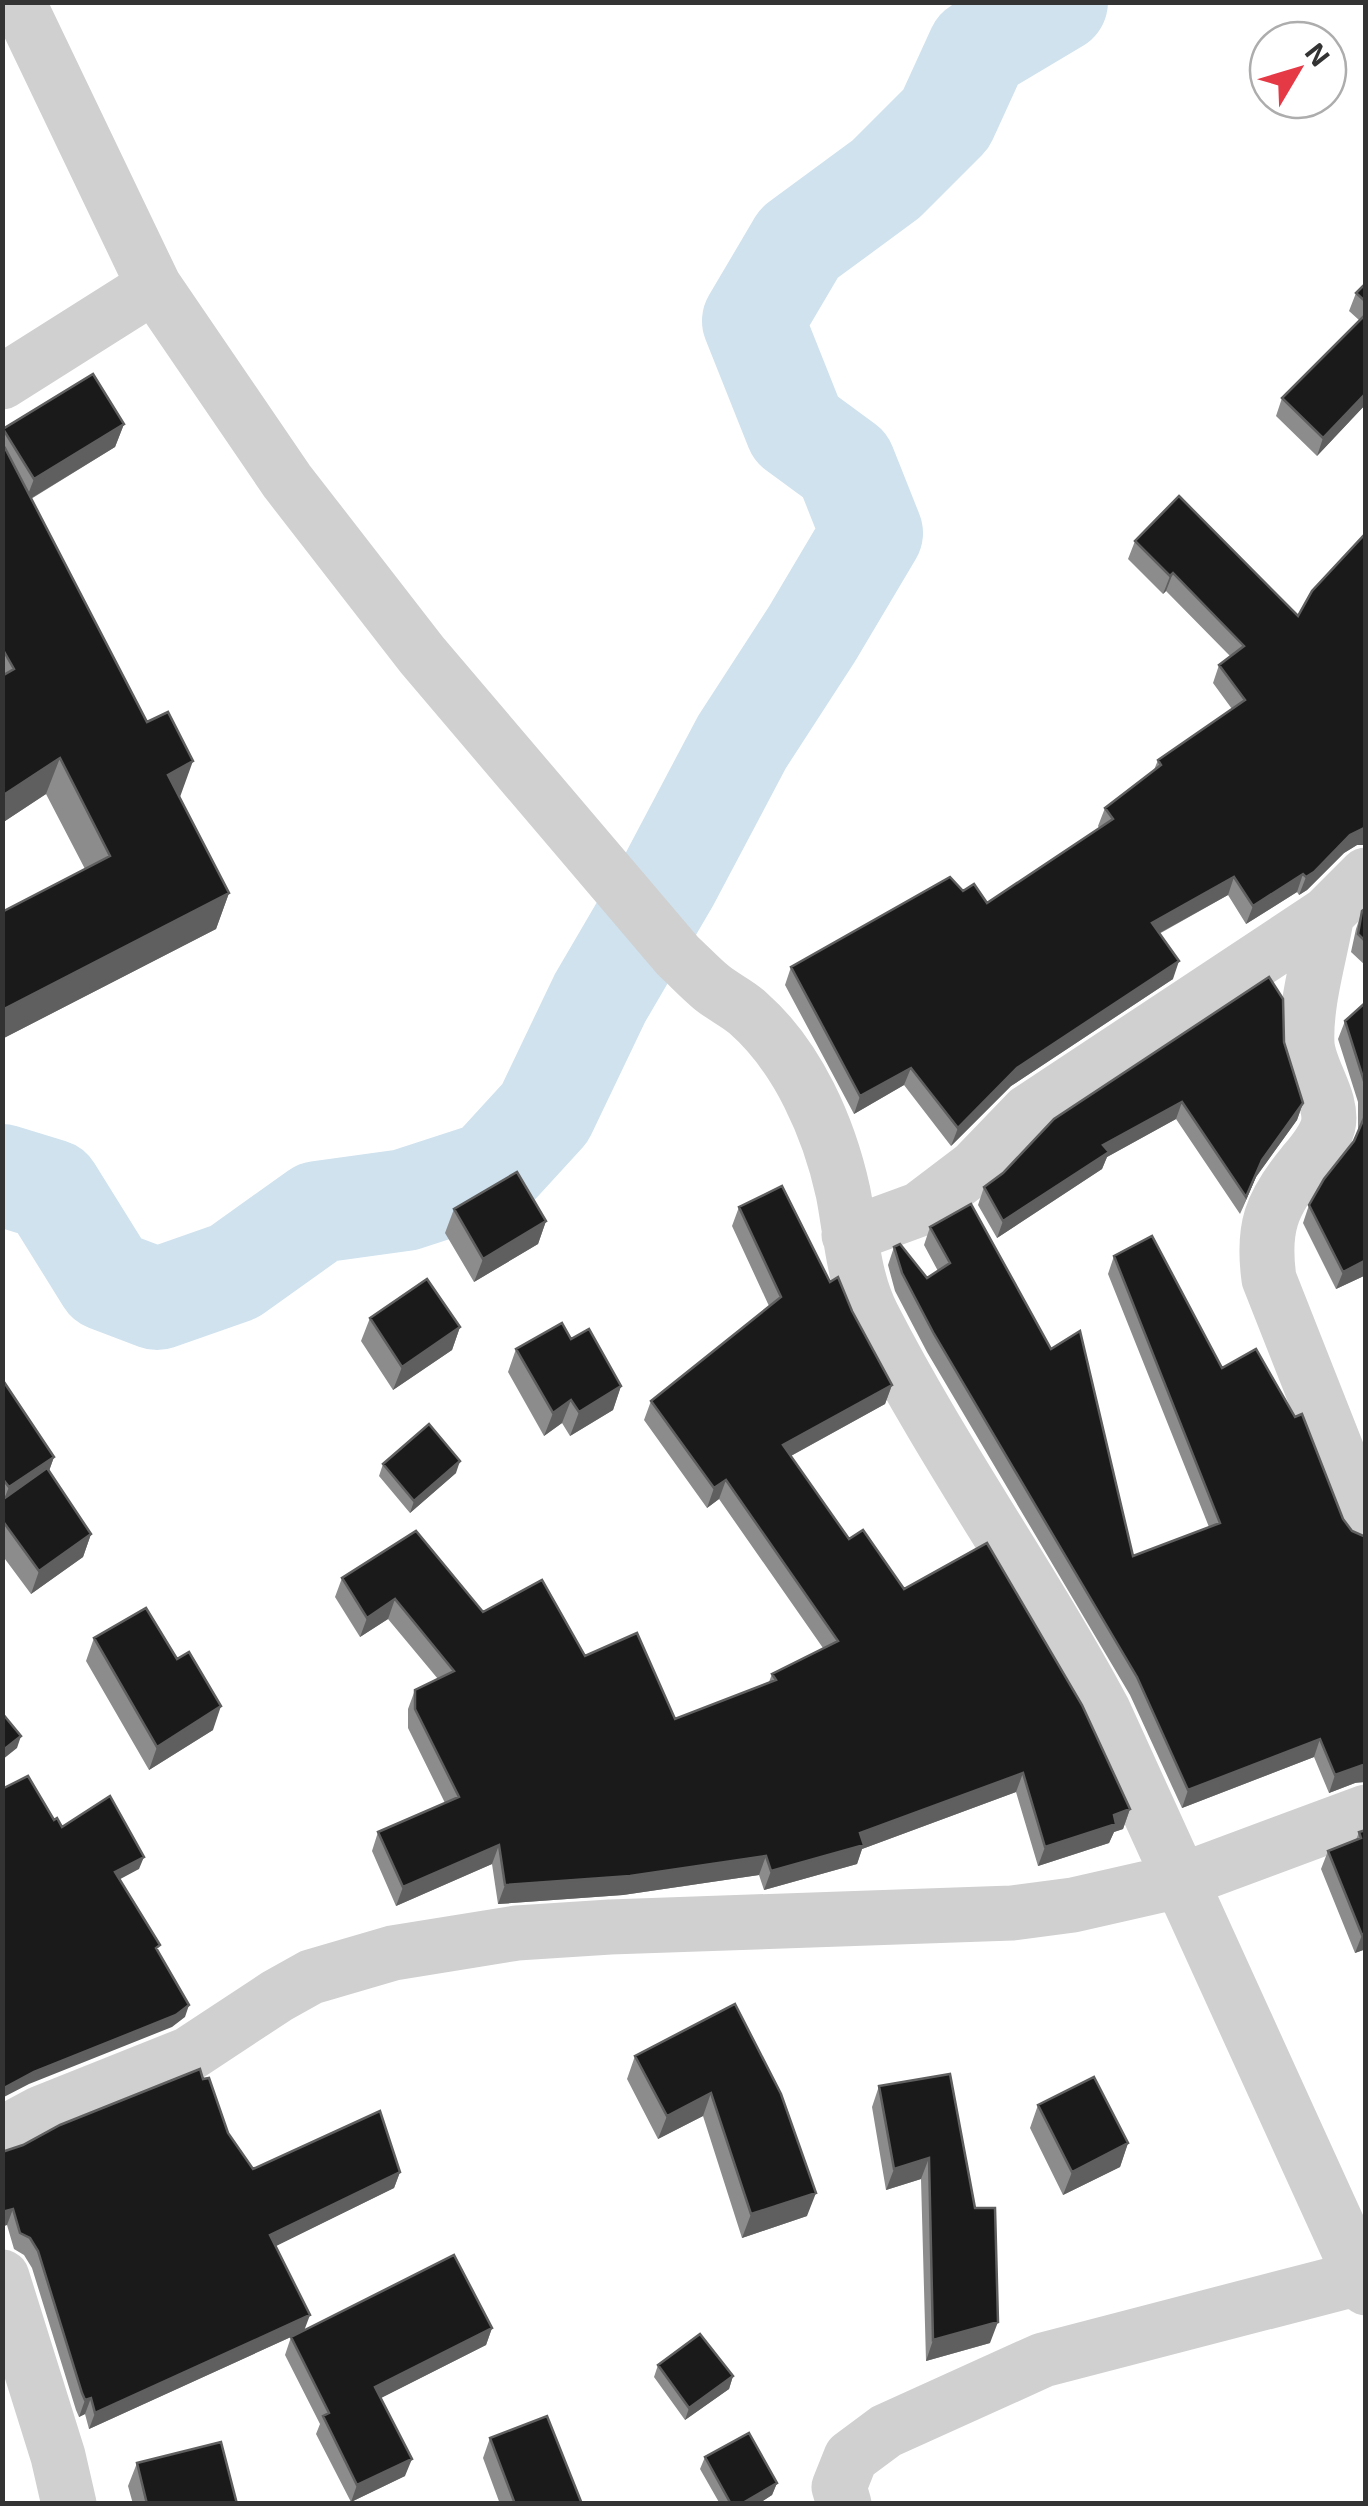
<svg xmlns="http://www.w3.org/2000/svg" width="1368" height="2506" viewBox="0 0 1368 2506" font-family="'Exo 2',sans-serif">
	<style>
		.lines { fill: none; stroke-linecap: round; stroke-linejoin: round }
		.river { stroke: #cfe2ee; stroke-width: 102 }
		.minor { stroke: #d0d0d0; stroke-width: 55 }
		.wall { fill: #8c8c8c }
		.shaded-wall { fill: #5f5f5f }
		.building { fill: #1a1a1a; stroke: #5f5f5f; stroke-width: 2.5 }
	</style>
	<rect width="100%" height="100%" fill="#fff"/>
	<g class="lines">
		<path class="river" d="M2 1175 51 1190 107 1280 157 1299 234 1272 318 1212 405 1200 491 1172 545 1113 600 998 669 880 742 742 812 634 872 533 845 465 796 429 753 321 799 243 886 179 946 119 978 49 1057 2"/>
		<path class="minor" d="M18 2 154 286 287 481 422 655 678 956C689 966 699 977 711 987 723 997 737 1003 748 1013 798 1057 829 1128 843 1192 851 1232 853 1279 873 1317 942 1452 1031 1576 1103 1710L1366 2288
			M2 382 154 286
			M1327 914C1320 956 1305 1002 1307 1044 1309 1071 1334 1100 1328 1126 1324 1141 1313 1153 1303 1165 1271 1204 1262 1228 1269 1279L1366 1525
			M849 1235 920 1209 974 1168 1028 1112 1327 914 1366 875
			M2 2134 41 2113 189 2054 277 1996 311 1977 393 1953 517 1933 610 1927 1012 1913 1073 1905 1183 1880 1366 1812
			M2 2277 58 2456 69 2504
			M844 2504 839 2487 851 2457 886 2431 1043 2360 1366 2276"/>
	</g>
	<path class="wall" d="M1366 283V404L1317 456 1276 416 1282 398 1359 320 1349 311 1356 293Z
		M124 424 115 447 31 499 179 798 229 893 216 929 2 1039V912L85 869 46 794 2 823V430L3 429Z
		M1179 496 1366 845H1357L1344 853 1307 890 1299 895 1297 892 1246 924 1228 895 1159 934 1173 979 1011 1086 951 1146 904 1085 854 1114 785 985 791 967 963 891 987 903 1099 828 1098 826 1105 808 1154 770 1158 760 1232 709 1213 683 1219 665 1230 656 1166 591 1163 594 1128 559 1135 541Z
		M1366 908V966L1351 952 1356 929 1362 911Z
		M1366 1002V1275L1336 1289 1303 1223 1309 1205 1354 1141 1358 1132V1102L1338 1039 1345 1021Z
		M1284 1042 1303 1103 1297 1120 1256 1177 1240 1214 1176 1119 1107 1157 1102 1169 997 1238 978 1205 984 1187Z
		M739 1207 830 1282 852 1311 892 1385 885 1404 791 1456 849 1539 904 1589 1130 1809 1123 1829 1114 1832 1109 1843 1038 1866 1016 1792 862 1849 857 1864 764 1890 759 1875 623 1895 498 1904 492 1864 396 1906 372 1851 378 1832 445 1803 408 1728V1709L415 1690 438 1679 388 1619 360 1637 335 1597 342 1578 483 1612 585 1656 675 1719 769 1682 772 1674 823 1648 719 1499 707 1508 644 1420 651 1401 769 1306 732 1226Z
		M454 1209 546 1221 538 1244 474 1282 445 1233Z
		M930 1227 1133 1556 1209 1527 1108 1274 1114 1256 1222 1368 1343 1519 1352 1531 1355 1783 1329 1793 1314 1757 1182 1808 1130 1695 927 1352 895 1291 888 1265 894 1247 927 1278 938 1271 924 1245Z
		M370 1318 460 1327 452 1350 393 1390 361 1341Z
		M571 1339 621 1386 613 1410 570 1436 562 1423 544 1436 508 1372 516 1349Z
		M2 1379 54 1457 49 1471 91 1534 83 1557 31 1594 2 1555Z
		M383 1464 456 1473 410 1513 379 1476Z
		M94 1638 213 1730 149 1770 86 1661Z
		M1366 1830V1949L1355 1953 1321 1869 1328 1851 1356 1840 1359 1832Z
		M735 2004 807 2216 742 2238 703 2116 658 2139 627 2079 635 2056Z
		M950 2074 990 2343 926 2361 921 2179 886 2190 872 2107 879 2086Z
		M1038 2105 1128 2143 1120 2167 1063 2195 1030 2128Z
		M228 2133 253 2169 400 2172 394 2188 275 2246 305 2330 492 2328 486 2345 381 2398 405 2476 351 2502 316 2434 320 2424 285 2355 291 2337 89 2429 85 2414 79 2417 76 2410 32 2268 24 2255 14 2249 7 2225 2 2152Z
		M658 2365 733 2376 729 2389 685 2420 654 2377Z
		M490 2438 582 2504H500L483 2458Z
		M705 2457 777 2483 772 2495 758 2504H720L700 2469Z
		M137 2463 237 2504H133L128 2486Z"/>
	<path class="shaded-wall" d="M1366 393V404L1317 456 1323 438Z
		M124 424 115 447 25 502 34 479Z
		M1173 573 1166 591 1163 594 1170 576Z
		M60 758 46 794 2 823V796Z
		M193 761 180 797 168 775Z
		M1364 827H1366V845H1357L1344 853 1307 890 1299 895 1306 877 1350 835Z
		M1303 874 1297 892 1246 924 1253 906Z
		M1234 877 1228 895 1145 941 1152 923Z
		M229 893 216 929 2 1039V1010Z
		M1179 961 1173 979 1011 1086 951 1146 958 1128 1017 1068Z
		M911 1068 904 1085 854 1114 860 1096Z
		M1182 1102 1176 1119 1107 1157 1102 1169 997 1238 1003 1221 1103 1145Z
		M1303 1103 1297 1120 1256 1177 1240 1214 1262 1160Z
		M546 1221 538 1244 474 1282 483 1259Z
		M1366 1260V1275L1336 1289 1343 1272Z
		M460 1327 452 1350 393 1390 402 1367Z
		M892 1385 885 1404 776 1464 783 1445Z
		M621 1386 613 1410 570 1436 579 1412Z
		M571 1400 562 1423 544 1436 553 1413Z
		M54 1457 46 1479 2 1504 9 1487Z
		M460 1461 456 1473 410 1513 414 1501Z
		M726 1480 719 1499 707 1508 714 1488Z
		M91 1534 83 1557 31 1594 39 1571Z
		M395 1599 388 1619 360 1637 367 1618Z
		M221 1706 213 1730 149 1770 157 1747Z
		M21 1736 17 1748 2 1760V1751Z
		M1320 1739 1314 1757 1182 1808 1188 1790Z
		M1366 1764V1782L1355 1783 1329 1793 1335 1775Z
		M1023 1773 1016 1792 862 1849 857 1864 764 1890 771 1871 860 1833Z
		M1130 1809 1123 1829 1114 1832 1109 1843 1038 1866 1045 1847 1114 1815Z
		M499 1845 492 1864 396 1906 403 1887Z
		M766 1856 759 1875 623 1895 498 1904 505 1885Z
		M144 1857 139 1869 111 1884 115 1872Z
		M1366 1933V1949L1355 1953 1362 1935Z
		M189 2005 185 2017 172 2027 29 2084 2 2098V2089L34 2072Z
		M711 2093 703 2116 658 2139 667 2116Z
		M1128 2143 1120 2167 1063 2195 1072 2172Z
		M929 2158 921 2179 886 2190 894 2169Z
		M400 2172 394 2188 264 2252 270 2235Z
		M816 2193 807 2216 742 2238 751 2214Z
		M13 2209 7 2225 2 2227V2212Z
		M310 2315 304 2331 89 2429 95 2413Z
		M998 2322 990 2343 926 2361 933 2340Z
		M492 2328 486 2345 369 2404 375 2387Z
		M733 2376 729 2389 685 2420 689 2408Z
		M91 2398 85 2414 79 2417 85 2400Z
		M412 2459 405 2476 351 2502 357 2485Z
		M777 2483 772 2495 758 2504H741Z"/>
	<path class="building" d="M1366 283V302L1356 293Z
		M1366 314V393L1323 438 1282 398Z
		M93 374 124 424 34 479 3 429Z
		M5 448 147 722 168 712 193 761 168 775 229 893 2 1010V912L110 856 60 758 2 796V676L14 669 2 648V450Z
		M1179 496 1298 616 1312 591 1366 533V827L1350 835 1314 872 1306 877 1303 874 1253 906 1234 877 1152 923 1179 961 1017 1068 958 1128 911 1068 860 1096 791 967 950 877 963 891 974 884 987 903 1113 819 1105 808 1161 765 1158 760 1245 700 1219 665 1244 646 1173 573 1170 576 1135 541Z
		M1366 908V942L1358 934 1362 911Z
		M1269 977 1283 999 1284 1042 1303 1103 1262 1160 1246 1197 1182 1102 1103 1145 1109 1152 1003 1221 984 1187 1003 1173 1054 1119Z
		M1366 1002V1260L1343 1272 1309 1205 1324 1179 1354 1141 1364 1118 1365 1084 1345 1021Z
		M517 1172 546 1221 483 1259 454 1209Z
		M782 1186 830 1282 838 1277 852 1311 892 1385 783 1445 849 1539 863 1530 904 1589 987 1543 1082 1705 1130 1809 1114 1815 1116 1824 1045 1847 1023 1773 860 1833 864 1845 771 1871 766 1856 630 1876 505 1885 499 1845 403 1887 378 1832 459 1797 415 1709V1690L454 1671 395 1599 367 1618 342 1578 416 1531 483 1612 542 1580 585 1656 637 1633 675 1719 776 1680 772 1674 838 1641 726 1480 714 1488 651 1401 781 1297 739 1207Z
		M971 1204 1051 1349 1080 1331 1133 1556 1220 1523 1114 1256 1152 1236 1222 1368 1256 1349 1295 1417 1302 1414 1343 1519 1352 1531 1366 1537V1764L1335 1775 1320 1739 1188 1790 1137 1677 934 1334 902 1273 894 1247 900 1244 927 1278 950 1263 930 1227Z
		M427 1279 460 1327 402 1367 370 1318Z
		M562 1323 571 1339 589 1329 621 1386 579 1412 571 1400 553 1413 516 1349Z
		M2 1379 54 1457 9 1487 2 1478Z
		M429 1424 460 1461 414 1501 383 1464Z
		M47 1468 91 1534 39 1571 2 1520V1500Z
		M146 1608 177 1659 189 1652 221 1706 157 1747 94 1638Z
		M2 1713 21 1736 2 1751Z
		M28 1776 54 1820 57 1818 62 1827 110 1796 144 1857 115 1872 160 1945 156 1948 189 2005 176 2015 34 2072 2 2089V1789Z
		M1366 1830V1933L1362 1935 1328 1851 1361 1838 1359 1832Z
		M735 2004 781 2094 816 2193 751 2214 711 2093 667 2116 635 2056Z
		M200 2069 203 2079 209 2078 228 2133 253 2169 380 2111 400 2172 270 2235 310 2315 95 2413 91 2398 85 2400 82 2393 38 2251 30 2238 20 2233 13 2209 2 2212V2152L23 2145 60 2125Z
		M950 2074 975 2208H995L998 2322 933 2340 929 2158 894 2169 879 2086Z
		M1094 2077 1128 2143 1072 2172 1038 2105Z
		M454 2255 492 2328 375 2387 412 2459 357 2485 323 2416 329 2413 291 2337Z
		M700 2334 733 2376 689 2408 658 2365Z
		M547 2416 582 2504H515L490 2438Z
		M749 2433 777 2483 741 2504H731L705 2457Z
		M221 2442 237 2504H147L137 2463Z"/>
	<rect width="1368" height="2506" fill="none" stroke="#333333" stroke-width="10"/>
	<g transform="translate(1298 70) rotate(52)"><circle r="48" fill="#ffffff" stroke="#adadad" stroke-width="2.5"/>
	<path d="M0-8L18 38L0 25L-18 38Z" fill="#e63946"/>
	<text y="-15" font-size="28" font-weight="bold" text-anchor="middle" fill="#333333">N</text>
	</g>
</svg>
